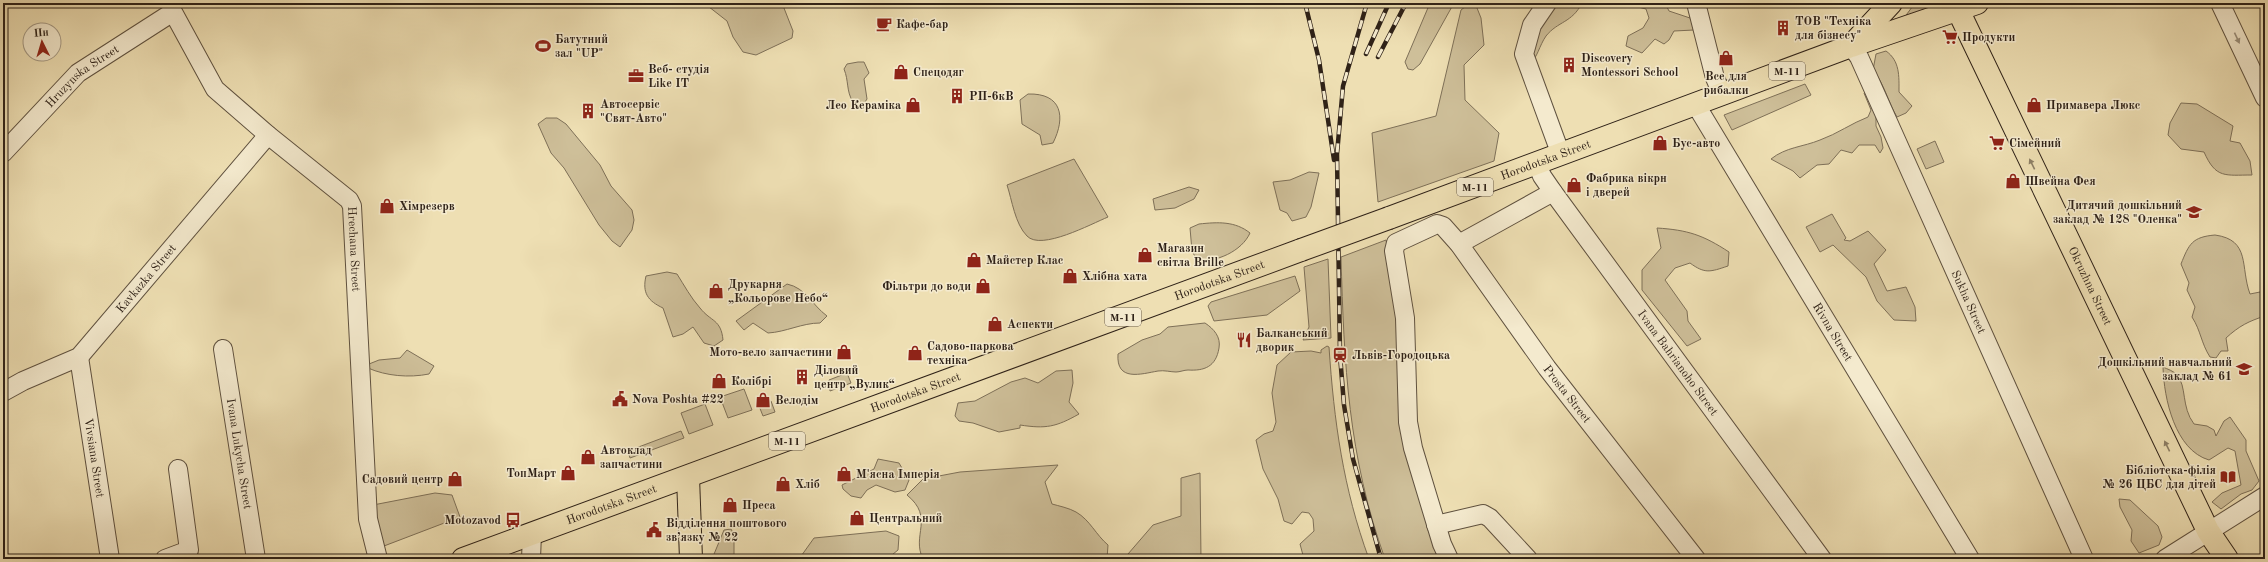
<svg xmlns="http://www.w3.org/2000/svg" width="2268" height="562" viewBox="0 0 2268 562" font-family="'Old Standard TT',serif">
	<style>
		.green { fill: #cebf99; stroke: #7e7058 }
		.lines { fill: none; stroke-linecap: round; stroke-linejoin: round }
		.minor-casing { stroke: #5f513f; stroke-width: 20 }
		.major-casing { stroke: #2f2218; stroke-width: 24 }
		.minor { stroke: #f4eace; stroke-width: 18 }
		.major { stroke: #eedfb3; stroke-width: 22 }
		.rail-casing { stroke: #2f2218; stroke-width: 4.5 }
		.rail { stroke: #f4eace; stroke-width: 3; stroke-dasharray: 9; stroke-linecap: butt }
		.major-bridge-casing { stroke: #2f2218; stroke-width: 24; stroke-linecap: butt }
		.major-bridge { stroke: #eedfb3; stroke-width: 22 }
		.oneway { fill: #9b907c }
		.oneway2 { fill: #8e8066 }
		.labels { text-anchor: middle; stroke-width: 3; stroke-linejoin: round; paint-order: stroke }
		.shield { fill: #f4eace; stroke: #6a5e4f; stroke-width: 1 }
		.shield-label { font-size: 11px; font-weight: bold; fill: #2f2218 }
		.poi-label { font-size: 12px; font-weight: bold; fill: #2f2218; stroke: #f4eace; text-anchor: start }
		.street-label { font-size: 12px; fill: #2f2218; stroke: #f4eace }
	</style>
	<rect width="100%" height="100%" fill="#eedfb3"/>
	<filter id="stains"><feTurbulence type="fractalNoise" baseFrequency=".005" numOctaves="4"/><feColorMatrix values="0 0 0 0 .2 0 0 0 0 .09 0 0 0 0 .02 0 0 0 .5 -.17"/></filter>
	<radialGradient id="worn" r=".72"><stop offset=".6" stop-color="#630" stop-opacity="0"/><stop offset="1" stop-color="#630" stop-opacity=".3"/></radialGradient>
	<path class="green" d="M704 3H782L793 31 792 38 756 55 743 52 733 37 727 21Z
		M1430 3H1454L1420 64 1413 70 1408 69 1405 62Z
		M1470 3H1475L1481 18 1484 45 1464 65 1465 100 1499 133 1494 161 1378 202 1372 133 1436 116 1461 10Z
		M1560 3H1582C1572 23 1558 21 1546 36 1539 46 1538 57 1529 65L1525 47 1551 7Z
		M1632 3H1665L1669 11 1693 19 1694 30 1674 31 1669 40 1664 44 1655 39 1642 53 1626 46 1628 36 1643 28 1649 18 1646 9 1634 6Z
		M1915 3H1949L1904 18Z
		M1886 51C1900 61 1899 76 1899 92L1912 106 1906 113 1897 117C1888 102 1884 83 1873 70L1876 54Z
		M858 62H864L869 73 864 79 867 99 863 105 853 102C846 91 849 81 844 69L847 64Z
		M1805 84 1811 95 1732 130 1724 115Z
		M1869 91 1876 110V126L1881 137 1883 148 1880 153 1875 145H1859L1852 153 1841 150 1829 164 1817 165 1800 178 1793 171 1771 159C1786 147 1803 147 1820 140 1837 134 1852 123 1868 117L1871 110 1864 93Z
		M1028 94C1062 93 1066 117 1053 143L1042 145 1040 135 1022 124 1020 100Z
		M2181 103 2197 104 2233 126 2230 141 2240 143 2250 161 2252 175C2225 175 2216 179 2204 152L2181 149 2168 135 2170 123Z
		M546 118H557L566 124 600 165 611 186 632 210 634 220 632 230 620 247 612 241 599 225 564 168 551 153 538 124Z
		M1935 141 1944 162 1926 169 1917 149Z
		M1074 159 1108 217C1091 224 1041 251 1027 236 1015 224 1012 200 1007 185Z
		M1309 172 1319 173 1311 207 1306 217 1292 221 1287 213 1280 210 1273 182 1290 180Z
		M1189 187 1199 190 1194 199 1175 208 1155 210 1153 199Z
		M1832 214 1846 238 1844 240 1850 241 1868 231 1886 250 1874 264 1887 291 1906 287 1915 307 1916 321 1894 320 1877 301 1866 277 1833 245 1820 252 1806 227Z
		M1199 224C1218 222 1235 221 1250 233 1242 251 1216 263 1197 260L1192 251 1190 228Z
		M1657 228C1688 230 1703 235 1729 252L1728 266C1710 272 1705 274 1690 263L1675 268 1665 280 1687 311 1688 321 1701 339 1687 346 1642 290V270L1661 248Z
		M2215 235C2251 240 2240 267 2250 294L2265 291V316C2249 321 2239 326 2226 338L2228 351H2221L2216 358 2210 357C2201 343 2201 331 2192 317L2195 307 2187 290 2189 283 2181 264C2189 244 2192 237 2215 235Z
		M1386 240 1399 308 1401 362 1445 559H1385C1348 456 1344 364 1341 257Z
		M1328 259 1331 338 1303 340 1309 327 1304 267Z
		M667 272 677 274C684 285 691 298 700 308 711 322 721 319 723 340L714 346 704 343 693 327 683 334 673 337 663 308C648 301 642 293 646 276Z
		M1295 276 1300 291 1267 315 1214 321 1208 306 1211 302Z
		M787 284C806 288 812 305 827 316L820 323C802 323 786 332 768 333L753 323 744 330 736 321Z
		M1205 323C1214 329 1221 337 1219 348 1216 367 1204 371 1188 370 1184 370 1180 372 1176 372 1171 372 1164 370 1158 371 1141 374 1116 382 1118 354L1142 340 1160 334 1168 327Z
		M1327 346 1329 347C1334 421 1343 488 1369 559H1304L1300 544 1314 531 1313 519 1309 513 1302 512 1292 524 1284 521 1278 499 1263 469 1256 440 1264 434 1273 431 1276 422 1272 393 1277 365 1291 352 1311 351 1321 353V350Z
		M407 350 434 366 429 374C409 378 386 376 368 368L369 364 379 360 400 358Z
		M2163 367C2167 369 2174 371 2177 375 2187 386 2181 407 2194 424L2207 426 2214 430 2216 436 2224 421 2230 417 2246 440V451L2259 481 2252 490 2241 494 2221 509 2212 502 2222 493 2241 485 2235 451 2228 448 2209 460C2175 450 2164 399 2163 367Z
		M1072 370 1073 383 1069 402 1079 414C1056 427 1046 429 1020 425V428L999 432 973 423 959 421 955 416 958 403 975 401 1011 382 1025 378 1038 383 1056 371Z
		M847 373 851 383 830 391 829 380Z
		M744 389 752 410 728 418 720 397Z
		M771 401 775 412 763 416 759 406Z
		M705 404 713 425 689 434 681 413Z
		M681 431 684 438 630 458 628 451Z
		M878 459 899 463 909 480 905 490 895 492 876 485 867 490 861 498 851 496 843 489 842 485 874 469Z
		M1058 465 1045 482 1052 504C1059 506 1069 508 1076 512 1090 520 1096 535 1108 545L1107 559H923C911 535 935 518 907 495L923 479 960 472Z
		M1200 473 1201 559H1130L1128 554 1153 525 1181 516V478Z
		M435 493 452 495 460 517 384 546 373 505Z
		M2119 499 2130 500 2158 526 2162 537 2159 545 2139 553 2131 541 2132 530 2120 507Z
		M731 529 734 535V559H712L724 530Z
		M886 531 899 536 898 550 887 559H799L814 538Z"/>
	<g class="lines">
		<defs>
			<g id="minor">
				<path d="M1547 3 1532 25 1524 54 1561 155"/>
				<path d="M1696 3 1715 78 1722 94"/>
				<path d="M2220 3 2265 98"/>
				<path id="s1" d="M1851 46 1859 57 2084 559"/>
				<path id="s2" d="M1696 105 1970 559"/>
				<path id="s3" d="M3 153 78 73 173 12 215 89 268 135 349 200 352 206 368 519 378 559"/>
				<path id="s4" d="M1537 164 1542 176 1553 192 1822 559"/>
				<path d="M1459 244 1553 192"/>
				<path id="s5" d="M223 349 256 559"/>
				<path id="s6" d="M79 357 110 559"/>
				<path id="s7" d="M3 392 23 381 79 357 268 135"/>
				<path d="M1436 525 1483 514 1490 518 1528 559"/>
				<path d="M165 559 189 550 178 469"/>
				<path d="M531 559 532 533"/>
				<path id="s8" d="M1449 559 1442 544 1413 448 1408 422 1405 318 1394 251 1396 243 1437 224 1443 226 1459 244 1547 368 1696 559"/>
				<path d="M2165 559 2265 496"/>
			</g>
			<g id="major">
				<path id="s9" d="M1958 10 2208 531 2227 559"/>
				<path d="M1853 44 1891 3"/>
				<path id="s10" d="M1389 218 1851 46 1977 3"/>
				<path d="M688 477 691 559"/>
				<path id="s11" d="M463 559 1301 250"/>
			</g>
		</defs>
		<use href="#minor" class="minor-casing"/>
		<use href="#major" class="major-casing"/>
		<use href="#minor" class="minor"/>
		<use href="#major" class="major"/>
		<defs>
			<path id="rail" d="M1305 3 1319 60 1334 160
				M1367 3 1343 86 1337 154 1340 355 1344 405 1353 459 1381 559
				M1366 54 1389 3
				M1378 57 1406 3"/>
		</defs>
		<use href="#rail" class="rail-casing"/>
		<use href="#rail" class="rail"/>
		<defs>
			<path id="major-bridge" d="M1301 250 1389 218"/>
		</defs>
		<use href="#major-bridge" class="major-bridge-casing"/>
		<use href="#major-bridge" class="major-bridge"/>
	</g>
	<defs><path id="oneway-solid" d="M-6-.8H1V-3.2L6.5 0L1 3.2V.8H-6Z"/></defs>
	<use class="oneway" href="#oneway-solid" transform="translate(2237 38) rotate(65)"/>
	<g class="oneway2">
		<use href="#oneway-solid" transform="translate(2032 164) rotate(-116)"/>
		<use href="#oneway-solid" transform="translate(2167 446) rotate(-116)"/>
	</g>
	<defs>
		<symbol id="cafe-bare" viewBox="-9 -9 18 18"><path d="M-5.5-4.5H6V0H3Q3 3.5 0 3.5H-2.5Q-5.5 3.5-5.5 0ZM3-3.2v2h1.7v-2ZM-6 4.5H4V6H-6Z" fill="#8f2418" stroke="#f4eace" stroke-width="2.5" paint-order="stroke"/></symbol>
		<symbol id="building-bare" viewBox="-9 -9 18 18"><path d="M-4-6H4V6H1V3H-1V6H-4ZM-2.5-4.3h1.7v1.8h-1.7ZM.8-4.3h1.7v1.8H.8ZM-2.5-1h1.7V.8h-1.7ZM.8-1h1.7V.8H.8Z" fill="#8f2418" stroke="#f4eace" stroke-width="2.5" paint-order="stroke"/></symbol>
		<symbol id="supermarket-bare" viewBox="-9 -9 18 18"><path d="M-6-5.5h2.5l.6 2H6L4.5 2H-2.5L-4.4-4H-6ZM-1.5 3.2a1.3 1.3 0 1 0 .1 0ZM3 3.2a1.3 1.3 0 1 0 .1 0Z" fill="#8f2418" stroke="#f4eace" stroke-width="2.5" paint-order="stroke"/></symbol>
		<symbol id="stadium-bare" viewBox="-9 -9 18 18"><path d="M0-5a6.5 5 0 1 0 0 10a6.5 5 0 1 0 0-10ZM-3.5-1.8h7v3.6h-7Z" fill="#8f2418" stroke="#f4eace" stroke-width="2.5" paint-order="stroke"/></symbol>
		<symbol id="shop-bare" viewBox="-9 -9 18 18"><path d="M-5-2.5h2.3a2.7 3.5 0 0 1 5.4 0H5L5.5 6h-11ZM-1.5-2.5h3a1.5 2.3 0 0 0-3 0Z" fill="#8f2418" stroke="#f4eace" stroke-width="2.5" paint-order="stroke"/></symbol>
		<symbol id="office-bare" viewBox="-9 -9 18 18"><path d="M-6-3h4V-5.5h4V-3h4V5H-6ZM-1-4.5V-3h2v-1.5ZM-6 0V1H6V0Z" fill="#8f2418" stroke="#f4eace" stroke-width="2.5" paint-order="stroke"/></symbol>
		<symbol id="school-bare" viewBox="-9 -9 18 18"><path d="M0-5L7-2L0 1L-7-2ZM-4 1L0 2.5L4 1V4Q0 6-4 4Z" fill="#8f2418" stroke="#f4eace" stroke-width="2.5" paint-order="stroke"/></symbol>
		<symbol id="restaurant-bare" viewBox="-9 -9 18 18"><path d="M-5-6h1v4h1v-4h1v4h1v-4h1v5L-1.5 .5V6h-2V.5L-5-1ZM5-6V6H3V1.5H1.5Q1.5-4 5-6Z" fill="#8f2418" stroke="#f4eace" stroke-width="2.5" paint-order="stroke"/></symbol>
		<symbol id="station-bare" viewBox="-9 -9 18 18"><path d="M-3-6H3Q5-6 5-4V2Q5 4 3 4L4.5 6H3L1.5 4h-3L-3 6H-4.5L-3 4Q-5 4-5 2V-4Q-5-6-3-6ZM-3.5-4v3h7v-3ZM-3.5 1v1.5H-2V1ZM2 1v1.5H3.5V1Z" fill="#8f2418" stroke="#f4eace" stroke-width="2.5" paint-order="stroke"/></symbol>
		<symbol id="civic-bare" viewBox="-9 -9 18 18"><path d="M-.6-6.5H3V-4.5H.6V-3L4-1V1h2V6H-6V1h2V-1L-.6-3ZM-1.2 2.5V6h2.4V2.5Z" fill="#8f2418" stroke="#f4eace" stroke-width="2.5" paint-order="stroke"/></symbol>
		<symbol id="library-bare" viewBox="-9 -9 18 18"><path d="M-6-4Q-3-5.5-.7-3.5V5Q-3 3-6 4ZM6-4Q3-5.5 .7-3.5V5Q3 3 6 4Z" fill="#8f2418" stroke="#f4eace" stroke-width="2.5" paint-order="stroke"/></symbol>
		<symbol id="bus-bare" viewBox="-9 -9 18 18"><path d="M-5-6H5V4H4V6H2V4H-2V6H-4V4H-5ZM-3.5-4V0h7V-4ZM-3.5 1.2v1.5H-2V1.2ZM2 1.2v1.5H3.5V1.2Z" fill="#8f2418" stroke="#f4eace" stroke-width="2.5" paint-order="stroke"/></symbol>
	</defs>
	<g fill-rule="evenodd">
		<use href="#cafe-bare" x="873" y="13" width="22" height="22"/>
		<use href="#building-bare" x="1772" y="17" width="22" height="22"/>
		<use href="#supermarket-bare" x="1939" y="26" width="22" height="22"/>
		<use href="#stadium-bare" x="532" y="35" width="22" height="22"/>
		<use href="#shop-bare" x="1715" y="47" width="22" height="22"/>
		<use href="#building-bare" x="1558" y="54" width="22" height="22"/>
		<use href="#shop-bare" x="890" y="61" width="22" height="22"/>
		<use href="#office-bare" x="625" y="65" width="22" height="22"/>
		<use href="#building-bare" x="946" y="85" width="22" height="22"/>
		<use href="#shop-bare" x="902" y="94" width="22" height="22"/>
		<use href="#shop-bare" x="2023" y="94" width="22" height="22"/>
		<use href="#building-bare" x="577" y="100" width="22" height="22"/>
		<use href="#shop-bare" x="1649" y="132" width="22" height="22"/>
		<use href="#supermarket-bare" x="1986" y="132" width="22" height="22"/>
		<use href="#shop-bare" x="2002" y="170" width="22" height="22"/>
		<use href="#shop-bare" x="1563" y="174" width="22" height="22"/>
		<use href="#shop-bare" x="376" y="195" width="22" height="22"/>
		<use href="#school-bare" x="2183" y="201" width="22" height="22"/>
		<use href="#shop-bare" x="1134" y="244" width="22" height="22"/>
		<use href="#shop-bare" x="963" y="249" width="22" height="22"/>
		<use href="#shop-bare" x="1059" y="265" width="22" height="22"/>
		<use href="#shop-bare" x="972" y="275" width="22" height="22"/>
		<use href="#shop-bare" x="705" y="280" width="22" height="22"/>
		<use href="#shop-bare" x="984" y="313" width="22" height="22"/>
		<use href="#restaurant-bare" x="1233" y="329" width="22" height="22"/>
		<use href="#shop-bare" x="833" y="341" width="22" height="22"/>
		<use href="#shop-bare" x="904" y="342" width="22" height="22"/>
		<use href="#station-bare" x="1329" y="344" width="22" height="22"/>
		<use href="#school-bare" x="2233" y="358" width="22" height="22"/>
		<use href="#building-bare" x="791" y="366" width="22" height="22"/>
		<use href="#shop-bare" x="708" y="370" width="22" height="22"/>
		<use href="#civic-bare" x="609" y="388" width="22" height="22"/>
		<use href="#shop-bare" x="752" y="389" width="22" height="22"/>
		<use href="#shop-bare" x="577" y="446" width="22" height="22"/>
		<use href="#shop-bare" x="557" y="462" width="22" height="22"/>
		<use href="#shop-bare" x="833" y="463" width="22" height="22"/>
		<use href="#library-bare" x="2217" y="466" width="22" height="22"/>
		<use href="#shop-bare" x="444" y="468" width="22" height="22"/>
		<use href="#shop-bare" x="772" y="473" width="22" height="22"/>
		<use href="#shop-bare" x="719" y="494" width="22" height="22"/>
		<use href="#shop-bare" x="846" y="507" width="22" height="22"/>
		<use href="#bus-bare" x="502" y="509" width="22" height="22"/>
		<use href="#civic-bare" x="643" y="519" width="22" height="22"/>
	</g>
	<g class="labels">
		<g class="shield">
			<rect x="1769" y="62" width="36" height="18" rx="3"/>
			<rect x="1457" y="178" width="36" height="18" rx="3"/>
			<rect x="1105" y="308" width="36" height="18" rx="3"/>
			<rect x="769" y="432" width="36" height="18" rx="3"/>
		</g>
		<g class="shield-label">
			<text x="1787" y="75">М-11</text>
			<text x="1475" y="191">М-11</text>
			<text x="1123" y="321">М-11</text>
			<text x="787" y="445">М-11</text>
		</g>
		<g class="poi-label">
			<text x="1795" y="25">ТОВ "Техніка<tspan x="1795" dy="14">для бізнесу"</tspan></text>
			<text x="896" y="28">Кафе-бар</text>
			<text x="1962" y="41">Продукти</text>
			<text x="555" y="43">Батутний<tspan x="555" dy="14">зал "UP"</tspan></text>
			<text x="1581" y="62">Discovery<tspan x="1581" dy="14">Montessori School</tspan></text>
			<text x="648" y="73">Веб- студія<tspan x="648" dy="14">Like IT</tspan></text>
			<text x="913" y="76">Спецодяг</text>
			<text x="1726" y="80" text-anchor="middle">Все для<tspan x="1726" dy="14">рибалки</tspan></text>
			<text x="969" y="100">РП-6кВ</text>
			<text x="600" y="108">Автосервіс<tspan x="600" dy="14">"Свят-Авто"</tspan></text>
			<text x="901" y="109" text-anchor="end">Лео Кераміка</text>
			<text x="2046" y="109">Примавера Люкс</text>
			<text x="1672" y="147">Бус-авто</text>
			<text x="2009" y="147">Сімейний</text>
			<text x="1586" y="182">Фабрика вікрн<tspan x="1586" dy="14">і дверей</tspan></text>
			<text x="2025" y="185">Швейна Фея</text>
			<text x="2182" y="209" text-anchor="end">Дитячий дошкільний<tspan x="2182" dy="14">заклад № 128 "Оленка"</tspan></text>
			<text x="399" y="210">Хімрезерв</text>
			<text x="1157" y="252">Магазин<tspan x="1157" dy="14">світла Brille</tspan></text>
			<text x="986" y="264">Майстер Клас</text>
			<text x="1082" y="280">Хлібна хата</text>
			<text x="728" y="288">Друкарня<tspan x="728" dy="14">„Кольорове Небо“</tspan></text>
			<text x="971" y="290" text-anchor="end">Фільтри до води</text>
			<text x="1007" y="328">Аспекти</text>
			<text x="1256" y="337">Балканський<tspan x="1256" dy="14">дворик</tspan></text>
			<text x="927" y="350">Садово-паркова<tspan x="927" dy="14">техніка</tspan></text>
			<text x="832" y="356" text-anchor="end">Мото-вело запчастини</text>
			<text x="1352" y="359">Львів-Городоцька</text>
			<text x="2232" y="366" text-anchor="end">Дошкільний навчальний<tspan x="2232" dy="14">заклад № 61</tspan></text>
			<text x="814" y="374">Діловий<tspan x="814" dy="14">центр „Вулик“</tspan></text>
			<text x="731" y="385">Колібрі</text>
			<text x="632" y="403">Nova Poshta #22</text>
			<text x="775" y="404">Велодім</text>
			<text x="600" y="454">Автоклад<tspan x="600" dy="14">запчастини</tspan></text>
			<text x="2216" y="474" text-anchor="end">Бібліотека-філія<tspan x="2216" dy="14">№ 26 ЦБС для дітей</tspan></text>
			<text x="556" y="477" text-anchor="end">ТопМарт</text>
			<text x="856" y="478">М'ясна Імперія</text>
			<text x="443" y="483" text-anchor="end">Садовий центр</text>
			<text x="795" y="488">Хліб</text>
			<text x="742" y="509">Преса</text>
			<text x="869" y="522">Центральний</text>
			<text x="501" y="524" text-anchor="end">Motozavod</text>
			<text x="666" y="527">Відділення поштового<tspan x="666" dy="14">зв’язку № 22</tspan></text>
		</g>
		<g class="street-label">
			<text dy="4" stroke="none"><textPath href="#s3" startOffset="111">Hruzynska Street</textPath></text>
			<text dy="4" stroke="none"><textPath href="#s10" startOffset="167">Horodotska Street</textPath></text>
			<text dy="4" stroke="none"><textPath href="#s3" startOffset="534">Hrechana Street</textPath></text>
			<text dy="4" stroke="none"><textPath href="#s7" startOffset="187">Kavkazka Street</textPath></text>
			<text dy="4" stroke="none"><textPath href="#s11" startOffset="806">Horodotska Street</textPath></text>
			<text dy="4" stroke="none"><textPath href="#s9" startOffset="306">Okruzhna Street</textPath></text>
			<text dy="4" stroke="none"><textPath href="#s1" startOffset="282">Sukha Street</textPath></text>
			<text dy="4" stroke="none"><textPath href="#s2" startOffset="265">Rivna Street</textPath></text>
			<text dy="4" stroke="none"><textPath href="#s4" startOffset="244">Ivana Bahrianoho Street</textPath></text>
			<text dy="4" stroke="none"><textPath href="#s11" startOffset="482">Horodotska Street</textPath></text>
			<text dy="4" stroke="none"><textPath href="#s8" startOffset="584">Prosta Street</textPath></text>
			<text dy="4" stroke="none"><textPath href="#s5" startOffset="106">Ivana Lukycha Street</textPath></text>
			<text dy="4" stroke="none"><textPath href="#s6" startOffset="102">Vivsiana Street</textPath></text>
			<text dy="4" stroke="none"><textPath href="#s11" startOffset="158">Horodotska Street</textPath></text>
		</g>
	</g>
	<rect width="2268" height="562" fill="none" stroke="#eedfb3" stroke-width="16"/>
	<rect x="4" y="4" width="2260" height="554" fill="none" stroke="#2f2218" stroke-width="2"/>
	<rect x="8" y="8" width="2252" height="546" fill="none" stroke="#2f2218"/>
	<g transform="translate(42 42) rotate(355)"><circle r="19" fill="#f4eace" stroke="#a59a85"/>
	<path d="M0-3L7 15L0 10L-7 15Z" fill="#8f2418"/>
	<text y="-6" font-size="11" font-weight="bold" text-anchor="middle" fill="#2f2218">Пн</text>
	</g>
	<rect width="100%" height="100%" filter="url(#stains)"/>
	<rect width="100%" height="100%" fill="url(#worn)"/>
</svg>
